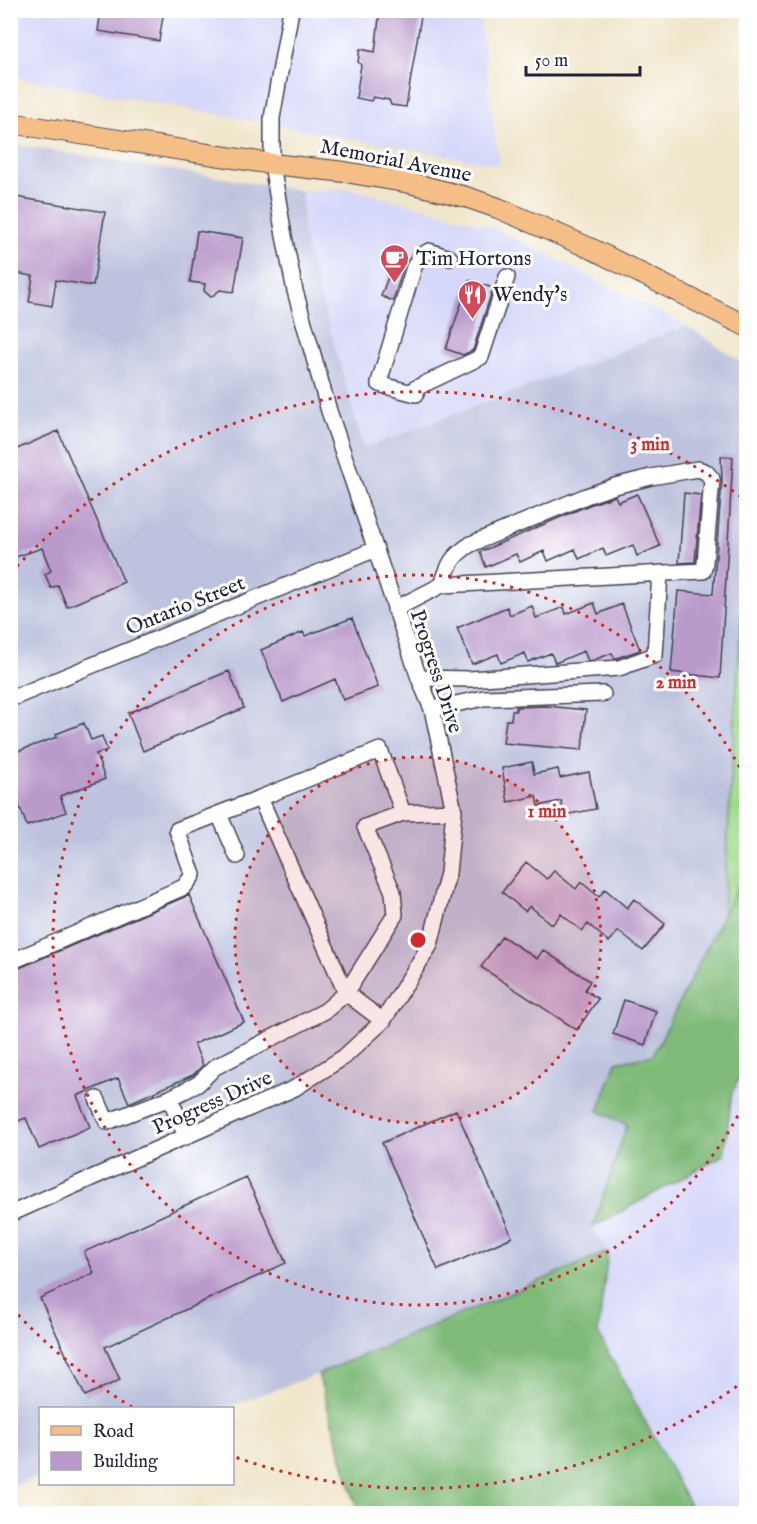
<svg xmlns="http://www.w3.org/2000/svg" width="757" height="1524" viewBox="0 0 757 1524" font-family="'IM FELL English',serif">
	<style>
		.built { fill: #d5d8f9 }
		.industrial { fill: #bdc3de }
		.green { fill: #9fda8d; stroke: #607e64; stroke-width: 1.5 }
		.forest { fill: #7fba78; stroke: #506e5a; stroke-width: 1.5 }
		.building { fill: #b99acb }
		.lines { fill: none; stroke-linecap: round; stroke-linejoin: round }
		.minor-casing { stroke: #413f51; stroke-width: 18 }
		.major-casing { stroke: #413f51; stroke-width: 22 }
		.minor { stroke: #fff; stroke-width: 15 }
		.major { stroke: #f6be87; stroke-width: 20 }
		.ring { fill: none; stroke: #d62828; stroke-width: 3; stroke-dasharray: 3 6 }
		.labels { text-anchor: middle; stroke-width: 6; stroke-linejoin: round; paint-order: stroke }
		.street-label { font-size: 21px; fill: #22223b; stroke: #fff }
		.poi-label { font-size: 21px; fill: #22223b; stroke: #fff; text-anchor: start }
		.centre { fill: #d62828; stroke: #fff; stroke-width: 3 }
		.ring-label { font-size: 18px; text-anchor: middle; font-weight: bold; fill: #d62828; stroke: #fff; stroke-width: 6; stroke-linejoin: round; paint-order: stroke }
	</style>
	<rect width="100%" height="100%" fill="#fff"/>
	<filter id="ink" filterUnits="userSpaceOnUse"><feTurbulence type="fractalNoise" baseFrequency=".0167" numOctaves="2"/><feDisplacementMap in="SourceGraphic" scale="12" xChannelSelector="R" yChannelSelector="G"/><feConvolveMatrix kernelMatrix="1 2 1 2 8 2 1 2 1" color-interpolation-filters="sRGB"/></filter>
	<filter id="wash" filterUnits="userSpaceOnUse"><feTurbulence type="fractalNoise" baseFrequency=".008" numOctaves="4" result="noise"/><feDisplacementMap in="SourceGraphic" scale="24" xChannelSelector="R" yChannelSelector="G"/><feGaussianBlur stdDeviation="1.35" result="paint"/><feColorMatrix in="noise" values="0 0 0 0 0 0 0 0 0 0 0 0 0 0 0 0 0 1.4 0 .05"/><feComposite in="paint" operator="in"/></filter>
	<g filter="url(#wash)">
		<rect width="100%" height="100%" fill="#f0e6cb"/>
		<path class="built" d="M10 11H479L499 165 11 77Z
			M351 189 489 225 687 326 364 448 303 236 302 191Z
			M746 1065V1513H694L598 1333 608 1252 593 1227 724 1155 732 1093Z"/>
		<path class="industrial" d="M11 144 302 191 303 236 364 448 687 326 746 365V533L723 917 653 1055 616 1062 598 1110 627 1125 593 1227 608 1252 318 1374 225 1408H40V1476L11 1487Z"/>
		<path class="green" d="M746 533V882L738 885 723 917Z"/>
		<path class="forest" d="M746 882V1065L732 1093 724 1155 593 1227 627 1125 598 1111 616 1062 653 1055 738 885Z
			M608 1252 598 1333 694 1513H358L318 1374Z"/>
		<g id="blocks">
			<path class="building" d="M101 10H164L159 41 98 31Z
				M380 10H422L406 107 391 105 389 100 373 97 371 101 356 98 361 65 358 62 360 49 375 52Z
				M10 196 105 212 93 286 56 280 52 306 29 302 33 276 10 272Z
				M197 231 243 238 234 292 220 290 211 297 204 291 205 284 190 282Z
				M393 264 403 268 393 301 381 296Z
				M469 280 493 288 473 350 463 355 446 349Z
				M58 431 124 582 67 607 58 585 51 588 45 574 51 571 42 548 10 559V452Z
				M721 456 733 457 720 678 671 672 678 591 713 594 722 480Z
				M684 493 701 495 695 562 679 563Z
				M637 494 660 546 637 556 633 545 606 556 603 548 579 559 575 549 548 561 544 551 520 562 516 554 486 567 480 552 589 505 615 496 618 502Z
				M594 603 598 614 622 604 640 650 617 658 615 659 612 653 594 660 588 661 584 651 555 663 551 653 528 662 525 653 501 663 498 654 472 664 457 628 507 607 510 615 532 606 536 618 564 607 566 614Z
				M352 618 378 687 343 700 335 679 283 702 261 650 303 632 305 636Z
				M229 671 244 708 143 751 128 713Z
				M546 706 586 710 582 750 503 743 506 720H511L512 711H516V707Z
				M84 723 91 740 102 736 107 750 96 754 105 779 60 796 66 812 27 826 10 781V754L57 737 56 734Z
				M532 762 534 774 558 769 560 778 589 772 596 809 564 815 561 801 538 806 536 796 508 802 502 768Z
				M526 862 547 879 554 871 576 889 581 882 599 897 605 889 627 908 634 899 665 924 643 951 618 931 609 942 588 924 582 931 561 914 552 925 530 906 525 911 502 892Z
				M189 895 244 1022 194 1044 203 1065 193 1075 129 1103 118 1078 77 1096 90 1127 39 1149 26 1118 10 1124V972Z
				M502 936 537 959 543 950 590 981 585 990 598 999 577 1030 481 967Z
				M624 1000 656 1011 645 1045 613 1034Z
				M456 1110 512 1237 438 1270 382 1143Z
				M246 1177 286 1263 105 1347 120 1380 85 1396 40 1298 94 1273 84 1252Z"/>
		</g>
	</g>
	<g filter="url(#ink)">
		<use href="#blocks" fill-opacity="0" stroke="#413f51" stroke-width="1.5"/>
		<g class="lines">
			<defs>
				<path id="minor" d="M414 389 481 357 507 277
					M416 394 382 385 379 383 380 379 414 267 420 256 429 251 450 258
					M395 609 442 585 703 571 705 563 712 479 706 472 698 469 651 477 615 486 586 496 471 544C452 556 449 563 442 585
					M419 678 470 679 619 668 655 655 660 573
					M10 699 376 549
					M432 709 484 698 603 694
					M403 813 454 811
					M219 814 237 856
					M10 962 184 887 193 875 177 830 260 798
					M97 1099 107 1122 170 1098
					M186 1137 170 1098 198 1084 215 1067 325 1011 346 993 260 798 380 750 403 813 365 827 393 892 395 915 346 993 383 1021
					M10 1214 295 1088 344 1057 383 1021 430 945 448 873 454 811 432 709 419 678 329 411 295 291 284 236 272 164V118L291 10"/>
				<path id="major" d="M10 123 272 164 345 172 410 183 466 197 498 208 592 249 746 326"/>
			</defs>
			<use href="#minor" class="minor-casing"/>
			<use href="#major" class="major-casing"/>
			<use href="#minor" class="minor"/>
			<use href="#major" class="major"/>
		</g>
	</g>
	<circle cx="418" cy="940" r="183" fill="#d62828" fill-opacity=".12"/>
	<g class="ring">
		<circle cx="418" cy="940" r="183"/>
		<path d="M746 1100A365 365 0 1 1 746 780"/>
		<path d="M744 1381A548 548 0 0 1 235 1457M132 1407A548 548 0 0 1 11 1307M11 573A548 548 0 0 1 744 499"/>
	</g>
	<defs>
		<symbol id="cafe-pin" viewBox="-11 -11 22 30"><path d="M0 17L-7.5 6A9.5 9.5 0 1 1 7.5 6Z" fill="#d1495b" stroke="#fff"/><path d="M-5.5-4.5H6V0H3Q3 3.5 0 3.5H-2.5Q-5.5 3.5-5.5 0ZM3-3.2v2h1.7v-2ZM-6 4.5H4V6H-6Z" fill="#fff"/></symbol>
		<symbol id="restaurant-pin" viewBox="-11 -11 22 30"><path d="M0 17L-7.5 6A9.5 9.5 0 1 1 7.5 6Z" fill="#d1495b" stroke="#fff"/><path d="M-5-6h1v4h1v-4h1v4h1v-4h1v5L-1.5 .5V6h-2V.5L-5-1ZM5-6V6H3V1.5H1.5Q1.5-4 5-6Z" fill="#fff"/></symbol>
	</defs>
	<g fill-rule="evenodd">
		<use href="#cafe-pin" x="378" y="242" width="33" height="45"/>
		<use href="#restaurant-pin" x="456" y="278" width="33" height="45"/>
	</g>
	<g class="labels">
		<g class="street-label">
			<text transform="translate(396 160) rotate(11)" y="7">Memorial Avenue</text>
			<text transform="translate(185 605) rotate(-22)" y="7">Ontario Street</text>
			<text transform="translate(437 671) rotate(72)" y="7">Progress Drive</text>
			<text transform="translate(212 1102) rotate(-24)" y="7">Progress Drive</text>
		</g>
		<g class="poi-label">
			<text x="416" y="265">Tim Hortons</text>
			<text x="493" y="301">Wendy's</text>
		</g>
	</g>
	<circle cx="418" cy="940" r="9" class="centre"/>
	<g class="ring-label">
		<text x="650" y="450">3 min</text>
		<text x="676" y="688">2 min</text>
		<text x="547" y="817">1 min</text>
	</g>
	<rect width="757" height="1524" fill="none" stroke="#fff" stroke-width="36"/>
	<rect x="39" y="1407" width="195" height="78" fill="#ffffff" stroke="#a7a7b1" stroke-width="1.5"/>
	<rect x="51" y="1426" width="30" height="9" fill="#f6be87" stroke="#a7a7b1" stroke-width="1.5"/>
	<text x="93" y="1437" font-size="18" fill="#22223b">Road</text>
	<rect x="51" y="1452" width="30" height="18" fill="#b99acb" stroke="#a7a7b1" stroke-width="1.5"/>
	<text x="93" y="1467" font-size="18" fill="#22223b">Building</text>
	<path d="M526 66v9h114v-9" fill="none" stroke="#22223b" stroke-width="3"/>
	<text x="535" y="66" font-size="18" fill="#22223b" stroke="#ffffff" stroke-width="4.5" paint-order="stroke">50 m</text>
</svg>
